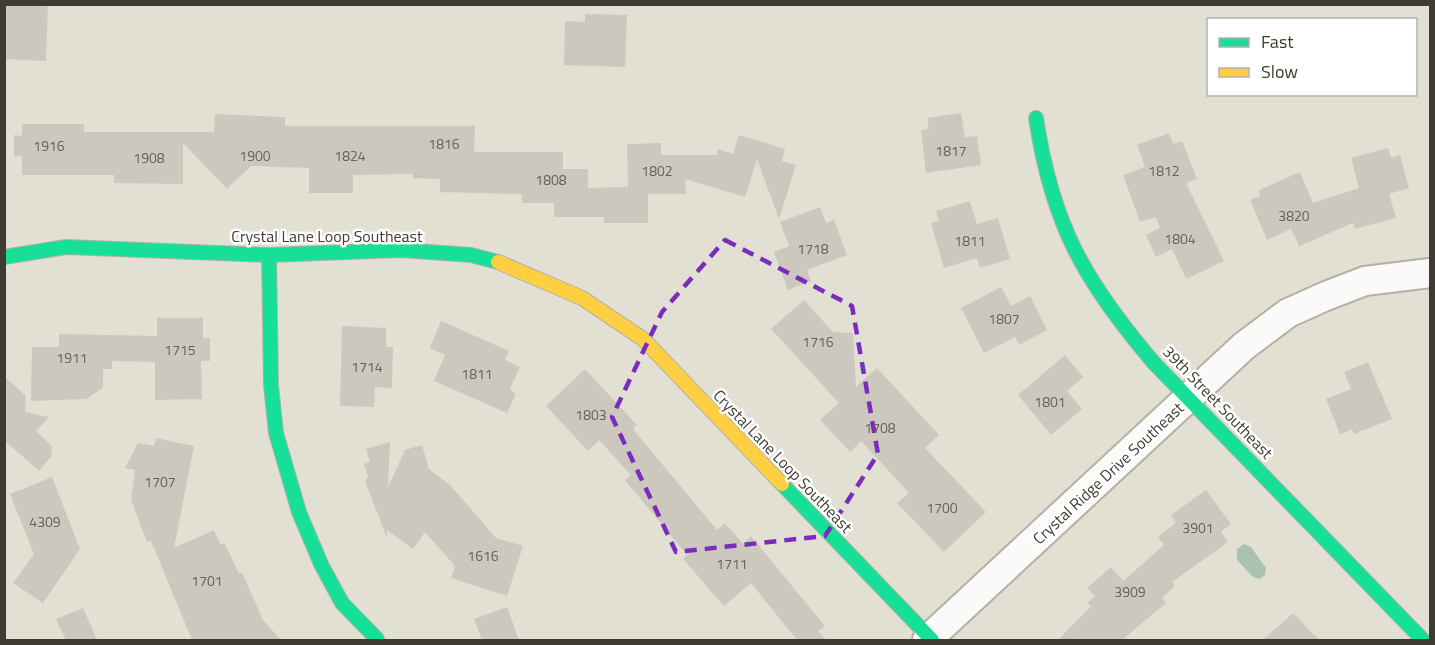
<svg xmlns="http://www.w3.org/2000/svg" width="1435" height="645" viewBox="0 0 1435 645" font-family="'Titillium Web',sans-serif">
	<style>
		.water { fill: #aac2b2 }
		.building { fill: #ccc8bd }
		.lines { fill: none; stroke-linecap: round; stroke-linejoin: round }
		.street-casing { stroke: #b2b1a5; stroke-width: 32 }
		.fast-casing { stroke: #b2b1a5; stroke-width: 16 }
		.slow-casing { stroke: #b2b1a5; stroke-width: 16 }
		.street { stroke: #fbfaf8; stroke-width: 28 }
		.fast { stroke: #16e098; stroke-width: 14 }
		.slow { stroke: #ffcf43; stroke-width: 14 }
		.marked { fill: none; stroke: #7b2cbf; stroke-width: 4.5; stroke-dasharray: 12 8; stroke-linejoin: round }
		.labels { text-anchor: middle; stroke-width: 5; stroke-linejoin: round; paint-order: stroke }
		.number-label { font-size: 14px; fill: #646157 }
		.street-label { font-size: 16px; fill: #3e3c32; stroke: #fff }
	</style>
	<rect width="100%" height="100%" fill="#e2e0d2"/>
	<path class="water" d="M1244 544 1251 547 1266 568 1265 575 1260 579 1253 577 1237 560V549Z"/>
	<path class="building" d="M6 4H48L46 61 4 59Z
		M585 14 627 15 625 67 564 65 565 21 585 22Z
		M961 113 965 137 977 136 981 165 926 173 921 130 929 129 927 118Z
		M215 114 285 117V126H475L474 152H563V169H588V188L628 187 627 144 661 143V155H717L718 149 733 154 739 135 785 149 782 161 796 165 779 219 757 159 745 197 685 179 686 194H648V223H604V217H554V203H522V194L440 192V179L413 178V174L353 175V193H309V168L251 166 227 189 183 143V184L114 183V175H22V156L14 157V135L22 136V124H84V132H214Z
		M1169 133 1173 144 1182 141 1197 179 1186 183 1224 261 1186 279 1172 249 1156 257 1146 235 1160 228 1156 217 1140 222 1123 175 1145 167 1137 145Z
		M1388 148 1391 158 1400 155 1409 188 1389 194 1396 218 1355 229 1353 223 1299 246 1291 229 1267 240 1250 200 1260 196 1259 190 1300 172 1313 203 1359 188 1351 158Z
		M970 201 977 224 998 218 1010 259 980 268 977 258 944 268 931 223 939 221 936 211Z
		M820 207 826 223 834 220 847 255 807 270 811 281 788 290 774 252 789 246 780 222Z
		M1001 287 1011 306 1030 296 1047 330 1019 345 1015 337 984 353 961 308Z
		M804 300 833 332 853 333 856 387 877 368 939 435 925 448 986 512 944 552 897 503 909 493 861 441 850 452 820 420 839 403 771 329Z
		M157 318H203V338H210V361H201L202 399 155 400V362L112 361V369H103V388L86 399 31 401 32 347H59V334L157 336Z
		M441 321 509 351 505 360 520 367 510 389 516 394 507 413 434 381 445 355 430 348Z
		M342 326 386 328V347H393L392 388 375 387 374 407 340 406Z
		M1065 355 1083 377 1067 391 1082 409 1051 435 1018 395Z
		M1368 362 1392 419 1354 434 1352 429 1340 434 1326 399 1351 389 1344 372Z
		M585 369 637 425 633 429 717 530 725 523 743 544 751 536 825 626 818 631 826 640H797L751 583 724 606 683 559 687 555 625 480 631 475 599 440 588 451 546 406Z
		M4 376 26 396 25 412 49 417 36 431 52 446 51 457 39 471 4 440Z
		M156 438 194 446 174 548 214 530 220 544H225L239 574 242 572 263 620 281 640H192L151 541 147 542 131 500 135 470 125 468 138 443 154 446Z
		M390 442 388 487 405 450 422 445 429 469 450 485 496 538 523 546 507 596 451 578 455 566 425 532 413 549 387 530V538L365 481 368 477 364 464 370 462 366 449Z
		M52 477 80 549 43 603 13 583 34 554 10 494Z
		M1206 490 1231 524 1221 532 1228 542 1172 582 1175 586 1162 598 1166 603 1122 640H1058L1091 606 1087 603 1095 596 1087 588 1111 567 1123 581 1164 545 1158 537 1176 523 1171 515Z
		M507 607 519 640H482L474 619Z
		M83 608 97 640H66L56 619Z
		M1293 613 1319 640H1263Z"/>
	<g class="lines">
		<defs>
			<path id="street" d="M927 640 1244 346 1288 313 1326 296 1365 281 1430 273"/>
			<path id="fast" d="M1036 118C1052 225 1085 282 1154 363L1423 640
				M269 255 271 385 276 433 299 512 321 564 342 603 377 639
				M4 257 66 247 269 255 401 250 471 255 498 262
				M782 484 932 640"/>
			<path id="slow" d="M498 262 582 298 643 339 782 484"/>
		</defs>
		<use href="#street" class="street-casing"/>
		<use href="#fast" class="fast-casing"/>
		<use href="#slow" class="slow-casing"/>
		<use href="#street" class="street"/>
		<use href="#fast" class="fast"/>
		<use href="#slow" class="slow"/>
	</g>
	<path class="marked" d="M725 240 852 306 878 454 825 536 676 552 612 417 662 312Z"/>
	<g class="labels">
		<g class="number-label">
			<text x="444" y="149">1816</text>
			<text x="49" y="151">1916</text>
			<text x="951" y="156">1817</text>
			<text x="255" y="161">1900</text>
			<text x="350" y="161">1824</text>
			<text x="149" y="163">1908</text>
			<text x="657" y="176">1802</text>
			<text x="1164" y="176">1812</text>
			<text x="551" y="185">1808</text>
			<text x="1294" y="221">3820</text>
			<text x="1180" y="244">1804</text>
			<text x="970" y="246">1811</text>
			<text x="813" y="254">1718</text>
			<text x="1004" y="324">1807</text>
			<text x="818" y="347">1716</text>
			<text x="180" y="355">1715</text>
			<text x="72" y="363">1911</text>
			<text x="367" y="372">1714</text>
			<text x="477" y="379">1811</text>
			<text x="1050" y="407">1801</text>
			<text x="591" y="420">1803</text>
			<text x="880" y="433">1708</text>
			<text x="160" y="487">1707</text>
			<text x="942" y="513">1700</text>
			<text x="45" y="527">4309</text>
			<text x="1198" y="533">3901</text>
			<text x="483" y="561">1616</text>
			<text x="732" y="569">1711</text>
			<text x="207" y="586">1701</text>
			<text x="1130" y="597">3909</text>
		</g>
		<g class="street-label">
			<text x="327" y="242">Crystal Lane Loop Southeast</text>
			<text transform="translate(1218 402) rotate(46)" y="6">39th Street Southeast</text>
			<text transform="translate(783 461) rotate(46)" y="6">Crystal Lane Loop Southeast</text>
			<text transform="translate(1108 473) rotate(-43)" y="6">Crystal Ridge Drive Southeast</text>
		</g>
	</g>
	<rect width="1435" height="645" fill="none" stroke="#3e3c32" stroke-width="12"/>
	<rect x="1207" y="18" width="210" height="78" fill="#ffffff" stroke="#b2b1ad" stroke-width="1.5"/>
	<rect x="1219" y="38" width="30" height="9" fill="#16e098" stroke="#b2b1ad" stroke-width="1.5"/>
	<text x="1261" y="48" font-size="18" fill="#3e3c32">Fast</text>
	<rect x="1219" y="68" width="30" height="9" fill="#ffcf43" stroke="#b2b1ad" stroke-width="1.5"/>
	<text x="1261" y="78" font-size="18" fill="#3e3c32">Slow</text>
</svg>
